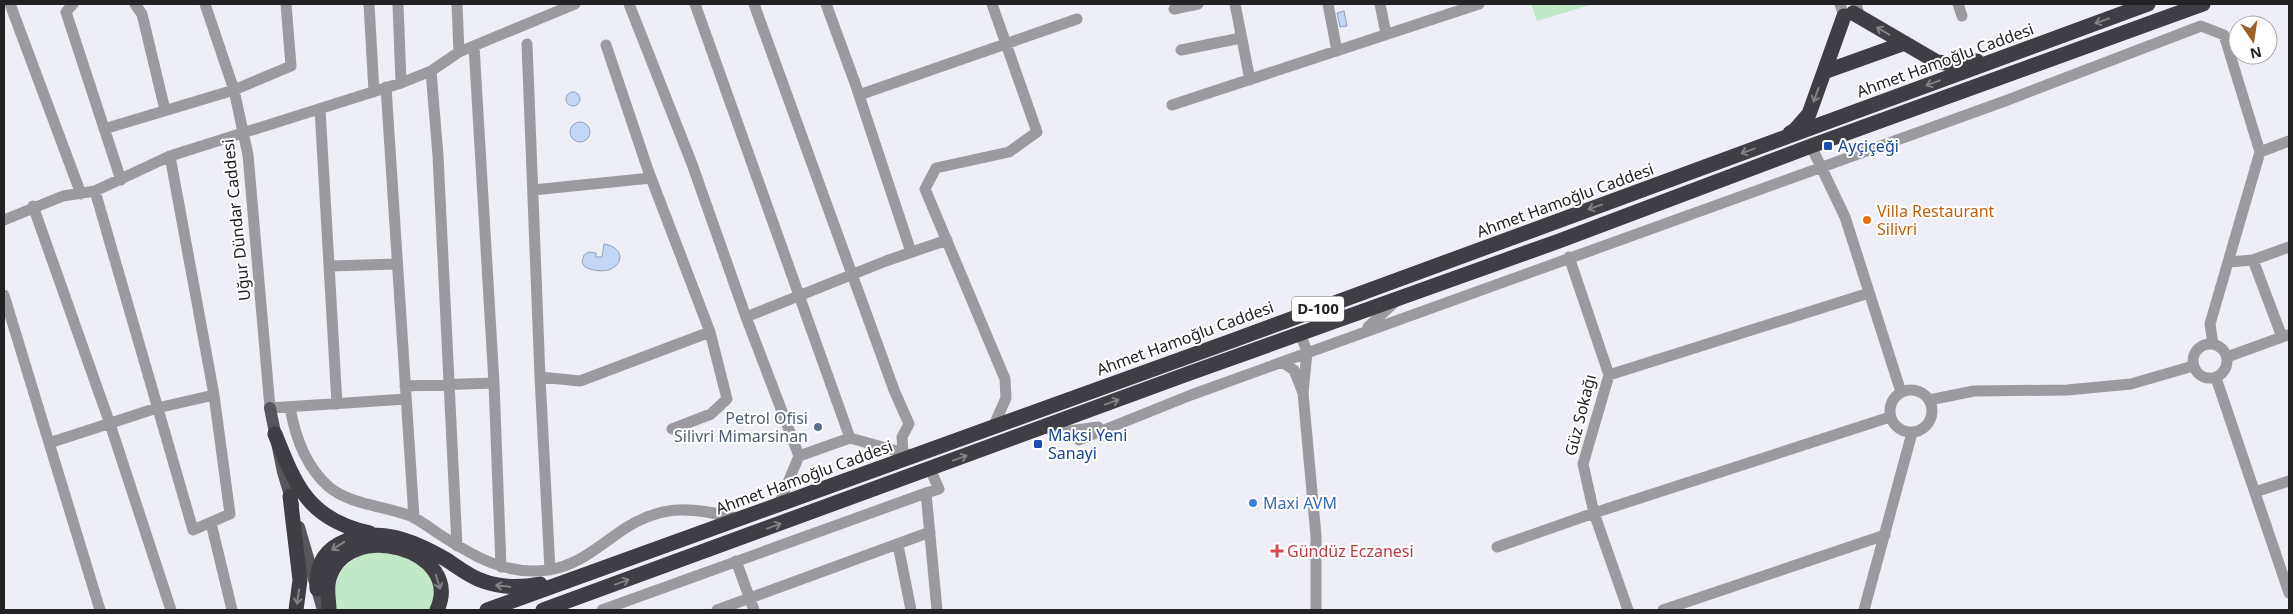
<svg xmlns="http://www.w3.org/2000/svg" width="2293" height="614" viewBox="0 0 2293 614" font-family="'Noto Sans',sans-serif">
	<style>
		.green { fill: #c1e8c7 }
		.water { fill: #c2d6f5; stroke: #92a0b7 }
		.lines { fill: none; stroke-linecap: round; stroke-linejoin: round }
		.minor { stroke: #9b9a9e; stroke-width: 11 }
		.major { stroke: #57565b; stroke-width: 12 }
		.highway { stroke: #3f3e44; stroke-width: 15 }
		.oneway { stroke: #828285 }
		.transit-dot { fill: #1a4fb4; stroke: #fff; stroke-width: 2 }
		.food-dot { fill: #e8710a; stroke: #fff; stroke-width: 2 }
		.service-dot { fill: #5c6f8a; stroke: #fff; stroke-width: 2 }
		.shop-dot { fill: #3f7fe0; stroke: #fff; stroke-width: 2 }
		.health-dot { fill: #e0444e; stroke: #fff; stroke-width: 2 }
		.labels { text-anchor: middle; stroke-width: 4; stroke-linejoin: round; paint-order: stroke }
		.shield { fill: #fff; stroke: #646466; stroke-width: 1 }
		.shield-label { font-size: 15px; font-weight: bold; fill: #222225 }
		.street-label { font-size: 16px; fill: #222225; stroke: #fff }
		.transit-label { font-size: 16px; fill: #164399; stroke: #fff; text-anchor: start }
		.food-label { font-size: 16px; fill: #c56008; stroke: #fff; text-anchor: start }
		.service-label { font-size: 16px; fill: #4e5e75; stroke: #fff; text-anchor: end }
		.shop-label { font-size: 16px; fill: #366cbe; stroke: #fff; text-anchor: start }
		.health-label { font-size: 16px; fill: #be3a42; stroke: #fff; text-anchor: start }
	</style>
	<rect width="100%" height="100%" fill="#eeeef6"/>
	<path class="green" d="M1531 4H1593L1537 21Z
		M370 551 401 552 436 578 435 610H336C333 573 338 567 370 551Z"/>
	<path class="water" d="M1344 11 1347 26 1340 27 1337 13Z
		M566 99a7 7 0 1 1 14 0a7 7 0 1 1-14 0Z
		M570 132a10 10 0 1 1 20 0a10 10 0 1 1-20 0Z
		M604 244C634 249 618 282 585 267L582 262 584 255 589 252 596 253V257H602Z"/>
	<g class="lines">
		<path class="minor" d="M10 4 81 194
			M73 4 66 12 121 180
			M135 4 142 14 165 110
			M205 4 234 90 248 155 270 408 406 399
			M369 4 374 92
			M398 4 401 83
			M457 4 459 52
			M629 4 692 164 746 317 799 456
			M695 4 850 438
			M754 4 894 390 909 424 902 437 903 453
			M826 4 855 83 911 252
			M992 4 1037 132 1009 152 936 168 925 189 1005 379 1006 398 994 425
			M1235 4 1250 80
			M1328 4 1337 51
			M1380 4 1386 34
			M1840 4 1844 16 1858 11 1856 4
			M1958 4 1962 16
			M1174 9 1198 4
			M527 44 540 377 550 570
			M606 45 648 170 710 332 727 399 711 414 672 429
			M474 46 494 383 501 567
			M1181 50 1241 38
			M431 71 438 156 457 546
			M386 87 414 518
			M859 95 1077 19
			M1172 105 1479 4
			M320 109 337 404
			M104 129 234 90 291 66 286 4
			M1811 146 1845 217 1901 392
			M2260 152 2289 141
			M533 190 651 178
			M95 191 193 530 230 514 214 395 170 156
			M33 206 110 424 171 610
			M4 220 63 196 95 191 170 156 401 83 431 71 459 52 575 4
			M1569 257 1609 375 1583 464 1594 513 1628 610
			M2253 260 2282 337
			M2229 262 2253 260 2289 247
			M330 266 397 264
			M4 295 100 610
			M746 317 886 261 947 240
			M1368 327 1397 300
			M2193 361a17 17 0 1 1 34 0a17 17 0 1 1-34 0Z
			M2227 357 2288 335
			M1282 362 1294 370 1303 393 1307 352 1301 335
			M1609 375 1869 293
			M540 377 580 381 710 332
			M2216 378 2289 593
			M405 386 494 383
			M1890 411a21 21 0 1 1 42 0a21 21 0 1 1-42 0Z
			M1303 393 1316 536V610
			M1929 400 1974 391 2067 390 2131 384 2193 366
			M290 407C295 437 305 466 329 487 351 505 385 506 411 516 421 521 430 528 439 534 473 556 506 576 548 570 575 566 593 551 614 536 658 503 689 506 739 519
			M1042 428 1069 431 1098 427
			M1079 440 1191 395 2005 101 2201 26 2224 35 2260 152 2210 324 2213 344
			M49 443 157 408 214 395
			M930 469 939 489 926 493 937 610
			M2255 492 2289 481
			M779 504 799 456 850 438 908 454
			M211 523 232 610
			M898 545 911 610
			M1497 547 1594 513 1890 417
			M736 561 754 610
			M602 610 926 493
			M717 610 930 532
			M1663 610 1885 535
			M1864 610 1912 433"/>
		<path class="major" d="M270 408 283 472 293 505
			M299 527 323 610"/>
		<path class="highway" d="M1853 13 1937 62 1954 64 1977 61
			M1824 72 1905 43
			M1790 133 1795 130 1809 114 1844 16
			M275 434C296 487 309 520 370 533
			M290 496 300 580 296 610
			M317 589C316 569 321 554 339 544 376 524 414 541 447 560 459 568 470 577 483 581 502 588 520 588 540 584
			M329 610C329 601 326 589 329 579 346 517 465 549 437 610
			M487 610 1234 340 2148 4
			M543 610 1190 373 1559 241 1811 146 2203 4"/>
	</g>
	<defs><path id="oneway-shaft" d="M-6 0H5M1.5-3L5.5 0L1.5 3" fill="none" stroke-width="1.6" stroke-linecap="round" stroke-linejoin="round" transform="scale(1.25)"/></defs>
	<g class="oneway">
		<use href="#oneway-shaft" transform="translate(2102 21) rotate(160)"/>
		<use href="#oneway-shaft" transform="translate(1883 31) rotate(-150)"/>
		<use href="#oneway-shaft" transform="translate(1933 83) rotate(160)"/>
		<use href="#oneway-shaft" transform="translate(1816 95) rotate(110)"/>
		<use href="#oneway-shaft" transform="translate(1748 151) rotate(160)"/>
		<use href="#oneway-shaft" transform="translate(1595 207) rotate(160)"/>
		<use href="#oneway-shaft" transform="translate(1112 402) rotate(-20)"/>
		<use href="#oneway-shaft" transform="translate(960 458) rotate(-20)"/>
		<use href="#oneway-shaft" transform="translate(774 526) rotate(-20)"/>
		<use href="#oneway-shaft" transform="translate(338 546) rotate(147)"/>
		<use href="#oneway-shaft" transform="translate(438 582) rotate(73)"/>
		<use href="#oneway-shaft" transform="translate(622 582) rotate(-20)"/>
		<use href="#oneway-shaft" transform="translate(503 586) rotate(-173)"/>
		<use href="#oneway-shaft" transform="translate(298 597) rotate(98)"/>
	</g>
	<g class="transit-dot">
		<rect x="1823" y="141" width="10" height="10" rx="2.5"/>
		<rect x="1033" y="439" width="10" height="10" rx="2.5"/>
	</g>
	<circle class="food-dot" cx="1867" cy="220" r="5"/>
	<circle class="service-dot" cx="818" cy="427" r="5"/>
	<circle class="shop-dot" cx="1253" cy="503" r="5"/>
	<path class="health-dot" d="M1274.5 543.5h5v5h5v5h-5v5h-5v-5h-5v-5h5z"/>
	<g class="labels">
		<rect class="shield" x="1292" y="296.5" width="52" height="25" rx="4"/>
		<g class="shield-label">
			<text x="1318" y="314">D-100</text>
		</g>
		<g class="street-label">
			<text transform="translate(1945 60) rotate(-20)" y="6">Ahmet Hamoğlu Caddesi</text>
			<text transform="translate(1565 200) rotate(-20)" y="6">Ahmet Hamoğlu Caddesi</text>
			<text transform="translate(236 220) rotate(-96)" y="6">Uğur Dündar Caddesi</text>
			<text transform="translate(1185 338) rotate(-20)" y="6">Ahmet Hamoğlu Caddesi</text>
			<text transform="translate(1580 415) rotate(-76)" y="6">Güz Sokağı</text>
			<text transform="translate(804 477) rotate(-20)" y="6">Ahmet Hamoğlu Caddesi</text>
		</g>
		<g class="transit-label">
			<text x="1838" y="152">Ayçiçeği</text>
			<text x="1048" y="441">Maksi Yeni<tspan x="1048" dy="18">Sanayi</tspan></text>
		</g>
		<g class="food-label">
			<text x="1877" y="217">Villa Restaurant<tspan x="1877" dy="18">Silivri</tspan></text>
		</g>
		<g class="service-label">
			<text x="808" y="424">Petrol Ofisi<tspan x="808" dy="18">Silivri Mimarsinan</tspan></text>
		</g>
		<g class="shop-label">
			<text x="1263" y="509">Maxi AVM</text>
		</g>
		<g class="health-label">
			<text x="1287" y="557">Gündüz Eczanesi</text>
		</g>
	</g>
	<rect width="2293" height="614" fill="none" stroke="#222225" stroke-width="10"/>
	<g transform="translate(2253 40) rotate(167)"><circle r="24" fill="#ffffff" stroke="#a7a7a8"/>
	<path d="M0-4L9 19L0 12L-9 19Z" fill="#9e6025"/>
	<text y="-8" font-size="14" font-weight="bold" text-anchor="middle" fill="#222225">N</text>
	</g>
</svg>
